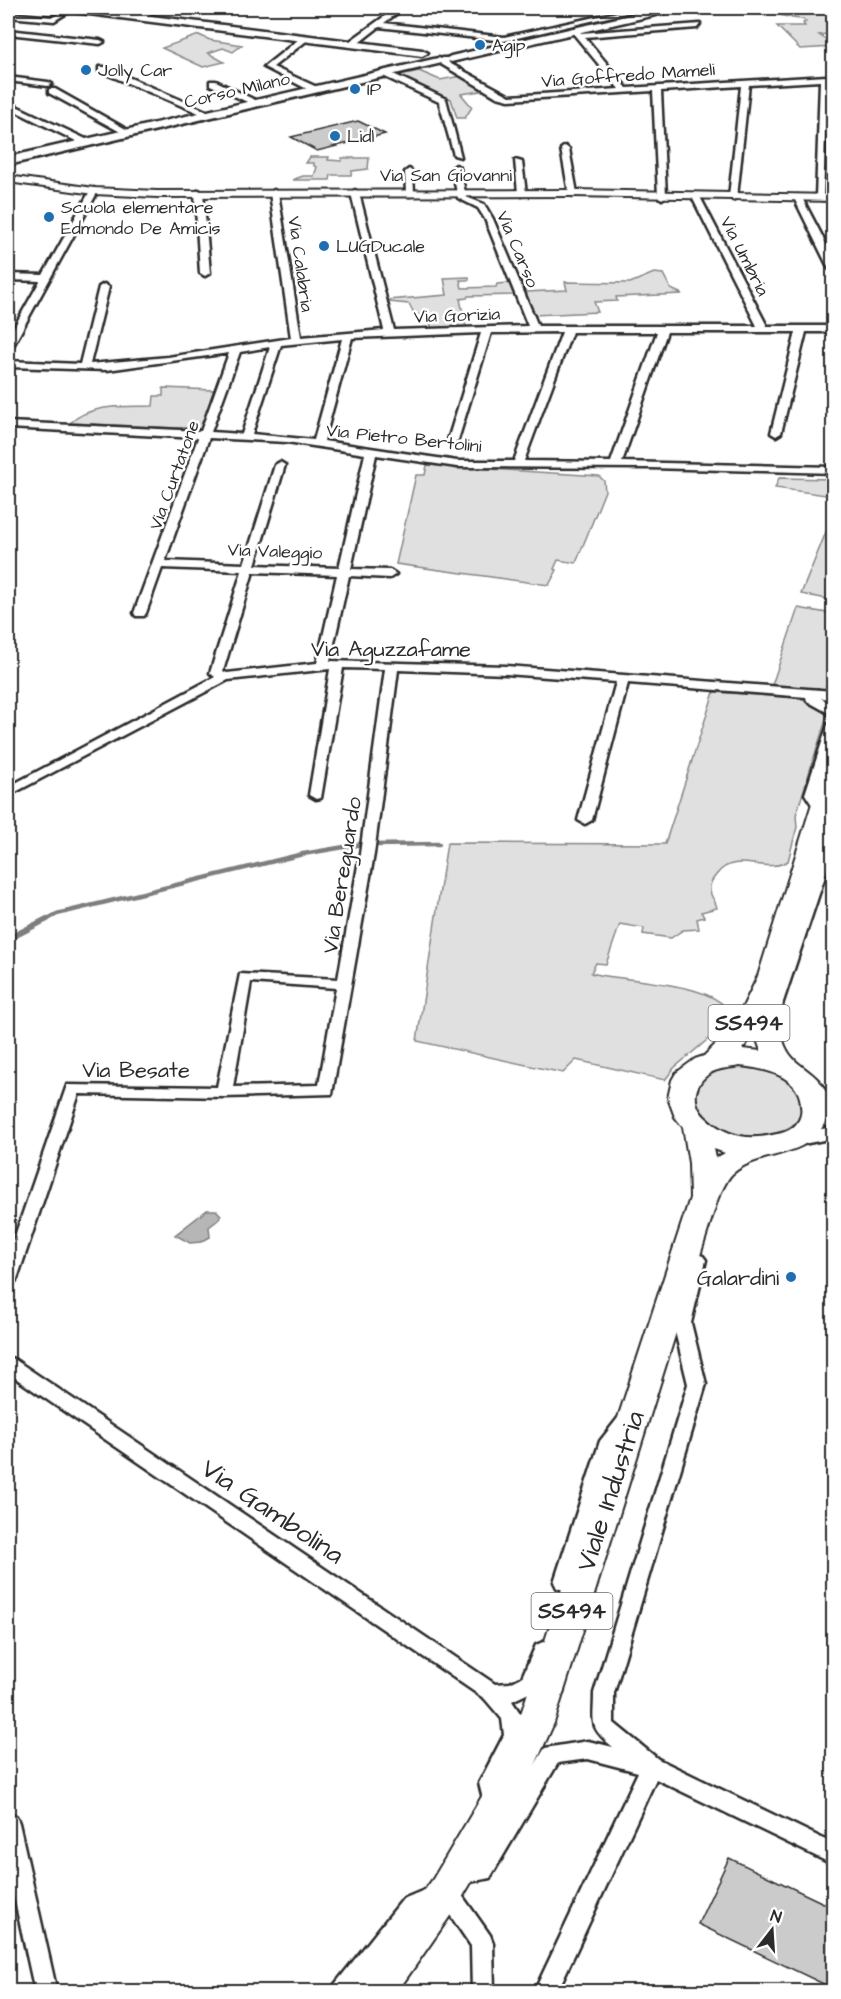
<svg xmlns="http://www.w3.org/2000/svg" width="841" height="1999" viewBox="0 0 841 1999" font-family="'Architects Daughter',sans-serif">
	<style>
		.green { fill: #e0e0e0; stroke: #868686; stroke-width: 1.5 }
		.water { fill: #b6b6b6; stroke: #7e7e7e; stroke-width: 1.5 }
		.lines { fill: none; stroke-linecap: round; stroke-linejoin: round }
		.stream-far1 { stroke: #7e7e7e; stroke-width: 4.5 }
		.stream { stroke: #7e7e7e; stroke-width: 6 }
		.building { fill: #cbcbcb; stroke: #2b2b2b; stroke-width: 1.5 }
		.minor-casing { stroke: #2b2b2b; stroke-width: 5 }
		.tertiary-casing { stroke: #2b2b2b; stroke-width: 4 }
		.secondary-casing { stroke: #2b2b2b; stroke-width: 5 }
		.primary-casing { stroke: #2b2b2b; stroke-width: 4 }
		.minor { fill: #fff; fill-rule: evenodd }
		.tertiary { fill: #fff; fill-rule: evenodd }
		.secondary { fill: #fff; fill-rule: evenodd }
		.primary { fill: #fff; fill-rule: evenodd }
		.poi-dot { fill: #1f6fb2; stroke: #fff; stroke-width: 2 }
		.labels { text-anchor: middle; stroke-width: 5; stroke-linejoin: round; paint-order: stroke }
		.far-poi-label { font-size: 18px; fill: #2b2b2b; stroke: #fff; text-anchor: start }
		.far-street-label { font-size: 18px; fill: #2b2b2b; stroke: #fff }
		.shield { fill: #fff; stroke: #6b6b6b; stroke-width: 1.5 }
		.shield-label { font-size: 21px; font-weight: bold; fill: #2b2b2b }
		.street-label { font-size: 22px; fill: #2b2b2b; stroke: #fff }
		.poi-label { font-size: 22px; fill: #2b2b2b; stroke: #fff; text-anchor: end }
		.near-street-label { font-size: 27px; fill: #2b2b2b; stroke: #fff }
	</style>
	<rect width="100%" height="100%" fill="#fff"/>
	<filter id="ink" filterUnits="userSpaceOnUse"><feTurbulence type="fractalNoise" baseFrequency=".0167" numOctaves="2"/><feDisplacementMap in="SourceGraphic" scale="12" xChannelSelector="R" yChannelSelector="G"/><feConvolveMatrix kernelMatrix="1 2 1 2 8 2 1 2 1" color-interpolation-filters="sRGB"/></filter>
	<g filter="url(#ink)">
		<path class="green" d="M712 8H833V33L819 35 833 44V47L800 49 777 26H805L803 23 806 22 803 19C787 19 780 13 765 12 744 10 735 16 712 8Z
			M199 35 210 40 242 45 233 52 223 48 208 53 224 62 203 67 162 48Z
			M419 71 440 80 461 76 487 90 461 94 472 107 465 118H457L451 99 435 95 395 76Z
			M310 157H329L328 160 342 161V158H369L368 169 352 171 351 175H331L330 180H292L303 176H314L317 167 314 166V163H306Z
			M654 273 663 274 671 289 682 294 616 297 617 301 594 302 598 312 533 315 526 292 567 290 565 282 630 283Z
			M469 277V280H460L462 288 496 287 497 284 511 283 516 295 468 296 467 298 460 299 466 327 432 328 427 315H415L409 304 389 302 388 300 447 295 444 278Z
			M163 388 214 390 201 429 70 423C92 403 124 407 153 406L154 396H163Z
			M427 465 599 476 604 481 605 491 576 563 558 560 554 569 557 570 549 585 396 564 416 475H425Z
			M779 478 833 479V496L775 488Z
			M826 532 833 534V600L801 594Z
			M798 608 833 614V689L825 690 772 685Z
			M714 692 798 698 825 709 827 716 796 815 797 827 788 861C766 875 735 850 717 874 713 879 709 883 710 891 711 897 716 902 717 908L701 912 704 917 697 919 699 929 683 930 671 938 643 934 644 928 620 924 606 964 596 963 591 973C622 982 724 980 732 1019L674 1068 665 1080 576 1060 563 1073 417 1041 447 843 665 844Z
			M740 1065C750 1067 762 1067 772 1070 782 1074 791 1082 797 1090 827 1132 738 1156 702 1114 676 1084 718 1069 740 1065Z"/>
		<path class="water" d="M207 1210H216L221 1215 218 1220 209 1227 210 1237 201 1242 190 1243 175 1235Z"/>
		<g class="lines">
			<path class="stream-far1" d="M372 845 439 844
				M44 921 57 914 303 854 362 844"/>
			<path class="stream" d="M8 939 47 919"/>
		</g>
		<path class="building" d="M358 121 385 134 317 151 291 137Z
			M729 1858 834 1908V1989L698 1924Z"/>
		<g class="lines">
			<defs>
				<path id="minor" d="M67 8H75L54 21 8 17V13L53 17Z
					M151 8H159L143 19H137V15Z
					M396 8H404L384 23 504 37 636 8 643 9 504 41 379 27 356 45H350V41Z
					M700 24 697 28 585 37 627 88 827 76 823 200 816 198 820 81 749 85 737 197 733 200 729 197 741 86 661 91 666 196 662 199 658 196 653 91 509 100 497 97 441 64 442 58H448L449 63 510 96 619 89 572 32V28H578L581 33Z
					M8 30 100 40 104 42 100 44 8 34Z
					M303 36 310 38 273 67 319 88V92H313L264 67Z
					M99 67H105L213 114 206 116 99 71Z
					M383 72H389L446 99 461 157 454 155 439 102 383 76Z
					M8 77 48 82 52 84 48 86 8 81Z
					M210 81H216L261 103 254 105 210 85Z
					M49 89H55L133 133 126 135 49 93Z
					M14 105 90 141 91 143 84 145 11 109 10 107Z
					M565 146 569 149 577 193 573 196 569 193 561 149Z
					M515 160 522 162 526 193 522 196 518 193Z
					M456 165 460 168 466 197 484 204 493 219 538 326H757L692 197 699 195 767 326H834V332H806L781 433 776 436 771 433 796 332H667L622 462 834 467V473L650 468 457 467 376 455 351 569 390 570 396 574 390 578 349 576 330 661 506 666 834 691V699L821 698 834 705V716L807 701 806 697 628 683 592 820 585 824 578 820 616 682 506 674 398 670 374 854 332 1094 224 1097 79 1094 17 1279 14 1283 8 1285V1256L67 1085 217 1087 240 974 338 979 360 854 385 669 343 668 321 798 316 799 309 795 330 669 228 680 8 796V787L215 677 210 673 242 571 162 568 146 613 144 616H136L134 613 198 438 8 428V422L201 431 229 353 107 370 8 367V361L80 364 99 287 104 284 109 287 90 364 168 357 291 338 270 193 274 190 278 193 301 337 384 330 351 193 355 190 359 193 394 330 528 326 485 219 478 208 458 198 452 168ZM562 332 514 461H457L324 441 352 338 481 333 448 440 453 443 458 440 491 333ZM572 332H657L611 462 524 461ZM342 339 314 440 252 434 281 345ZM270 347 242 434 211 432 240 352ZM209 438 287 442 365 454 339 568 255 565 285 465 280 462 275 465 244 564 165 561ZM253 572 337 575 317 663 227 673 223 671ZM251 982 336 988 319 1085 233 1087Z
					M409 169 413 172 414 193 410 196 406 193 405 172Z
					M94 188 98 191 13 346 8 349V338L40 281 8 280V274L43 275 90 191Z
					M199 190 203 193 210 273 205 276 200 273 195 193Z
					M798 195 802 198 834 259V272L829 269 794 198Z
					M834 720V746L819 794 828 808 821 812 816 811 805 794 828 724Z
					M834 823V849L782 1005 774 1010 769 1008 766 1005 827 827Z
					M812 1083 834 1097V1110L806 1092 804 1088 806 1084Z
					M834 1127V1138L798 1145 792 1143 790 1139 792 1135 798 1133Z
					M697 1254 703 1256 706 1260 691 1323 706 1384 614 1693V1723L658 1759 834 1844V1865L656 1779 557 1992H534L638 1772 588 1759 558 1763 490 1878 460 1884 452 1881 449 1874 452 1867 476 1862 545 1748 588 1741 613 1747C588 1726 594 1724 594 1693L688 1384 673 1323 688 1260 691 1256Z
					M8 1357 14 1359 495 1684 510 1683 522 1677 536 1645 543 1642 550 1645 553 1651 537 1689 512 1701 522 1716 524 1736 501 1783 504 1800 501 1807 493 1810 485 1807 479 1783 504 1735 502 1719 485 1699 8 1373Z
					M624 1416 630 1418 633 1423 617 1444 574 1582 571 1588 564 1590 557 1588 554 1582 600 1441 618 1418Z
					M8 1813 16 1816 19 1823 57 1992H35L8 1869Z
					M446 1881 454 1884 490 1935 493 1943 494 1992H472L471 1946 442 1903 419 1913 358 1992H332L335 1984 403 1899Z"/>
				<path id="tertiary" d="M8 176 94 188 157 191 573 190 834 195V201L573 196 157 197 94 194 8 182Z"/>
				<path id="secondary" d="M60 8H87L422 50 428 53 422 56 65 11Z
					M661 8H678L673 11 451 62 445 59 451 56Z
					M438 58 442 59V63L8 165V157Z"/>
				<path id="primary" d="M834 761V808L779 986C788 1000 776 1029 786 1048 795 1068 819 1071 827 1095 831 1106 828 1117 823 1126 803 1160 759 1150 732 1174 726 1180 722 1191 718 1198L554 1723 517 1805 459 1903 397 1992H354L359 1979 433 1879 491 1781 518 1723 690 1198 689 1163 683 1127 675 1117 668 1098 672 1080 676 1073 695 1059 704 1056 733 1027 758 976 823 768 826 763ZM755 1034 761 1051 742 1049ZM739 1066C764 1068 801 1076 801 1106 802 1111 801 1116 799 1120 795 1128 785 1133 777 1134 749 1141 726 1137 705 1117 690 1102 694 1082 712 1072 720 1068 731 1068 739 1066ZM714 1149 725 1153 716 1158Z"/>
			</defs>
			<use href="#minor" class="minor-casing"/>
			<use href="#tertiary" class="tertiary-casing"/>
			<use href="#secondary" class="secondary-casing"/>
			<use href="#primary" class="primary-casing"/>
			<use href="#minor" class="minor"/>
			<use href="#tertiary" class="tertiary"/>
			<use href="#secondary" class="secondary"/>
			<use href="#primary" class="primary"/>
		</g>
	</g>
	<g class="poi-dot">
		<circle cx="480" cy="45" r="6"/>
		<circle cx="86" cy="70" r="6"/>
		<circle cx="355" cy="89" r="6"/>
		<circle cx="335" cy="136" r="6"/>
		<circle cx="49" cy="217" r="6"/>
		<circle cx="324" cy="246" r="6"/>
		<circle cx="791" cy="1277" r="6"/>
	</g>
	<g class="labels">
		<g class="far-poi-label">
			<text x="492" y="51">Agip</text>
			<text x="98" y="76">Jolly Car</text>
			<text x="367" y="95">IP</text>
			<text x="347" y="142">Lidl</text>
			<text x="61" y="213">Scuola elementare<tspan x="61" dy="21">Edmondo De Amicis</tspan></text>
			<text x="336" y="252">LUGDucale</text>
		</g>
		<g class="far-street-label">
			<text transform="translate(628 75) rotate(-4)" y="6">Via Goffredo Mameli</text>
			<text transform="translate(237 90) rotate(-13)" y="6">Corso Milano</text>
			<text x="446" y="181">Via San Giovanni</text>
			<text transform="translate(518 249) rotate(67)" y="6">Via Carso</text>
			<text transform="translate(745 256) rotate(63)" y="6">Via Umbria</text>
			<text transform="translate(301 264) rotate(82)" y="6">Via Calabria</text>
			<text transform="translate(457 315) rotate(-2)" y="6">Via Gorizia</text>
			<text transform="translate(404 438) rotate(6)" y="6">Via Pietro Bertolini</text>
			<text transform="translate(174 475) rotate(-70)" y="6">Via Curtatone</text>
			<text transform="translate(275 551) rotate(2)" y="6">Via Valeggio</text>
		</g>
		<g class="shield">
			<rect x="708.5" y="1005" width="81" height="36" rx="4.5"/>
			<rect x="531.5" y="1593" width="81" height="36" rx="4.5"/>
		</g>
		<g class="shield-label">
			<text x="749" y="1030">SS494</text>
			<text x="572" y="1618">SS494</text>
		</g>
		<g class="street-label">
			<text x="391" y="656">Via Aguzzafame</text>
			<text transform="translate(341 875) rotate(-81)" y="8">Via Bereguardo</text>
			<text x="136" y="1077">Via Besate</text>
		</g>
		<g class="poi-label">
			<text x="779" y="1285">Galardini</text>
		</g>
		<g class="near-street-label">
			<text transform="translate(610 1491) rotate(-72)" y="9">Viale Industria</text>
			<text transform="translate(273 1511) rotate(34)" y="9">Via Gambolina</text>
		</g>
	</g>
	<rect width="841" height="1999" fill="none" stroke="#fff" stroke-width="30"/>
	<rect x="15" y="15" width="811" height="1969" fill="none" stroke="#2b2b2b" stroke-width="2" filter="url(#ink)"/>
	<g transform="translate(772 1930) rotate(17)" stroke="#ffffff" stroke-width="4.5" paint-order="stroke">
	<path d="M0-4.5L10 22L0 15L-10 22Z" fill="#2b2b2b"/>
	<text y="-9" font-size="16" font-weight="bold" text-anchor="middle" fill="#2b2b2b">N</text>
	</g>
</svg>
